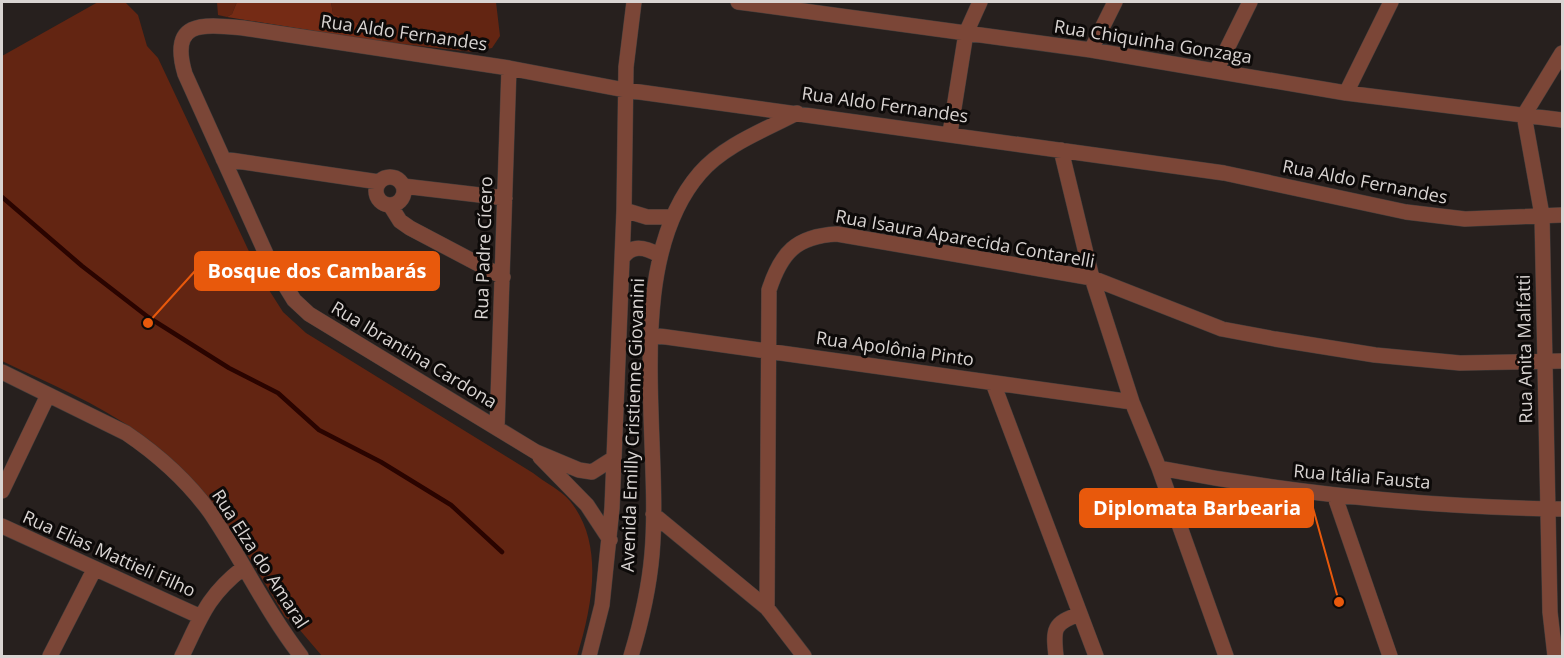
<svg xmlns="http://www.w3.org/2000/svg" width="1564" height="658" viewBox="0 0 1564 658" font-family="'Open Sans',sans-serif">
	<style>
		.green { fill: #632512 }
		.forest { fill: #752b15 }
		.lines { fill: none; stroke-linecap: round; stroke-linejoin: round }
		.stream { stroke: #2a0400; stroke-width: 4.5 }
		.minor-casing { stroke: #433d3b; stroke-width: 16 }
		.minor { stroke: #7b4637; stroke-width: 15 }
		.labels { text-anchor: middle; stroke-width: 6; stroke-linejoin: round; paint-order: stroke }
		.street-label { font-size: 18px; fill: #d9d4d2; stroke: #0d0a09 }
		.leader { fill: none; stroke: #e8590c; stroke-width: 2 }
		.callout-dot { fill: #e8590c; stroke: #0d0a09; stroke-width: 2 }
		.callout { fill: #e8590c; stroke: #e8590c; stroke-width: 2 }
		.callout-label { font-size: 20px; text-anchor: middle; font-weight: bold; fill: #fff }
	</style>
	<rect width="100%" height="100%" fill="#27201e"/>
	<path class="green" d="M98 2H125L138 15 147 46 158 58 262 279 283 312 306 333 533 473C544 482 561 490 570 501 605 544 592 607 577 656H322L293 622 285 617C245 550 204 478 139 433 97 403 48 383 2 361V56Z
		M217 2H237L232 14 227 17 218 15Z
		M331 2H496L500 36 492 48 473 52 383 42 379 31 333 14Z"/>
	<path class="forest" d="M237 2H331L333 14 380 31 383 42 227 17 232 14Z"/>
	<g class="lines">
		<path class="stream" d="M2 197 82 266 148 317 229 368 278 393 319 430 381 462 451 505 502 552"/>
		<defs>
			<path id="minor" d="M738 2 1091 50 1346 93 1562 120
				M1091 50 1115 2
				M1216 71 1250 2
				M1346 93 1391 2
				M950 133 966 33 980 2
				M1061 150 1092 278 1132 402 1159 468 1226 656
				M223 159 379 182
				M376 191a14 14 0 1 1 28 0a14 14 0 1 1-28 0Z
				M403 186 505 198
				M390 205 400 221 410 228 503 277
				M624 210 647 217H671
				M622 259C631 244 645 247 659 255
				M652 335 1132 402
				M2 372 126 433C157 454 188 482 210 512 242 559 266 611 301 656
				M993 383 1096 656
				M497 428 509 68
				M540 457 587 505 610 540
				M614 458 592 472 579 470 536 452 309 314 294 300 267 256 185 74C169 20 202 24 243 28L509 68 625 90 1224 173 1406 212 1465 219 1562 215
				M1159 468C1293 494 1426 507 1562 509
				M2 491 48 395
				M1335 497 1390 656
				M653 514 767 608 804 656
				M2 526 201 617
				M767 608 769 290C781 253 796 236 837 234L1092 278 1222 329 1275 339 1375 355 1460 363 1562 361
				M50 656 94 570
				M182 656C201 617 207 596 243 568
				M589 656 602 605 612 508 624 210 626 67 634 2
				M631 656C641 623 649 589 652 554 662 440 621 264 700 173 724 145 765 130 797 113
				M1056 656C1053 629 1053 623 1080 614
				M1555 656 1550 612 1542 215 1524 115 1562 53"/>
		</defs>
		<use href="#minor" class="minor-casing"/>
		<use href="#minor" class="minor"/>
	</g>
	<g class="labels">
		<g class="street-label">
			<text transform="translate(404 33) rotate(8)" y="6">Rua Aldo Fernandes</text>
			<text transform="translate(1153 42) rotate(9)" y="6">Rua Chiquinha Gonzaga</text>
			<text transform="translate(885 105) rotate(8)" y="6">Rua Aldo Fernandes</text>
			<text transform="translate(1365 182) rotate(11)" y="6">Rua Aldo Fernandes</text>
			<text transform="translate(965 239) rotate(10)" y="6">Rua Isaura Aparecida Contarelli</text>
			<text transform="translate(484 248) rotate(-88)" y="6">Rua Padre Cícero</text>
			<text transform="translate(895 349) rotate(8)" y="6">Rua Apolônia Pinto</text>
			<text transform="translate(1525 349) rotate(-91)" y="6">Rua Anita Malfatti</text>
			<text transform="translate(414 355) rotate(31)" y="6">Rua Ibrantina Cardona</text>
			<text transform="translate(633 425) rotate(-88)" y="6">Avenida Emilly Cristienne Giovanini</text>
			<text transform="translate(1362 477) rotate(5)" y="6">Rua Itália Fausta</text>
			<text transform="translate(109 554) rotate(24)" y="6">Rua Elias Mattieli Filho</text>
			<text transform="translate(260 559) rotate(57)" y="6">Rua Elza do Amaral</text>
		</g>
	</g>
	<path class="leader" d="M148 323L195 271M1339 602L1313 508"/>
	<g class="callout-dot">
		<circle cx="148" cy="323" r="6"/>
		<circle cx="1339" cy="602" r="6"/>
	</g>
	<g class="callout">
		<rect x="195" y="252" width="244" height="38" rx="6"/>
		<rect x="1080" y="489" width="233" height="38" rx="6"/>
	</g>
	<g class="callout-label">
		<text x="317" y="278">Bosque dos Cambarás</text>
		<text x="1197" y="515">Diplomata Barbearia</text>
	</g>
	<rect width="1564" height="658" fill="none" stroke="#d9d4d2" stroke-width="6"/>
</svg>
